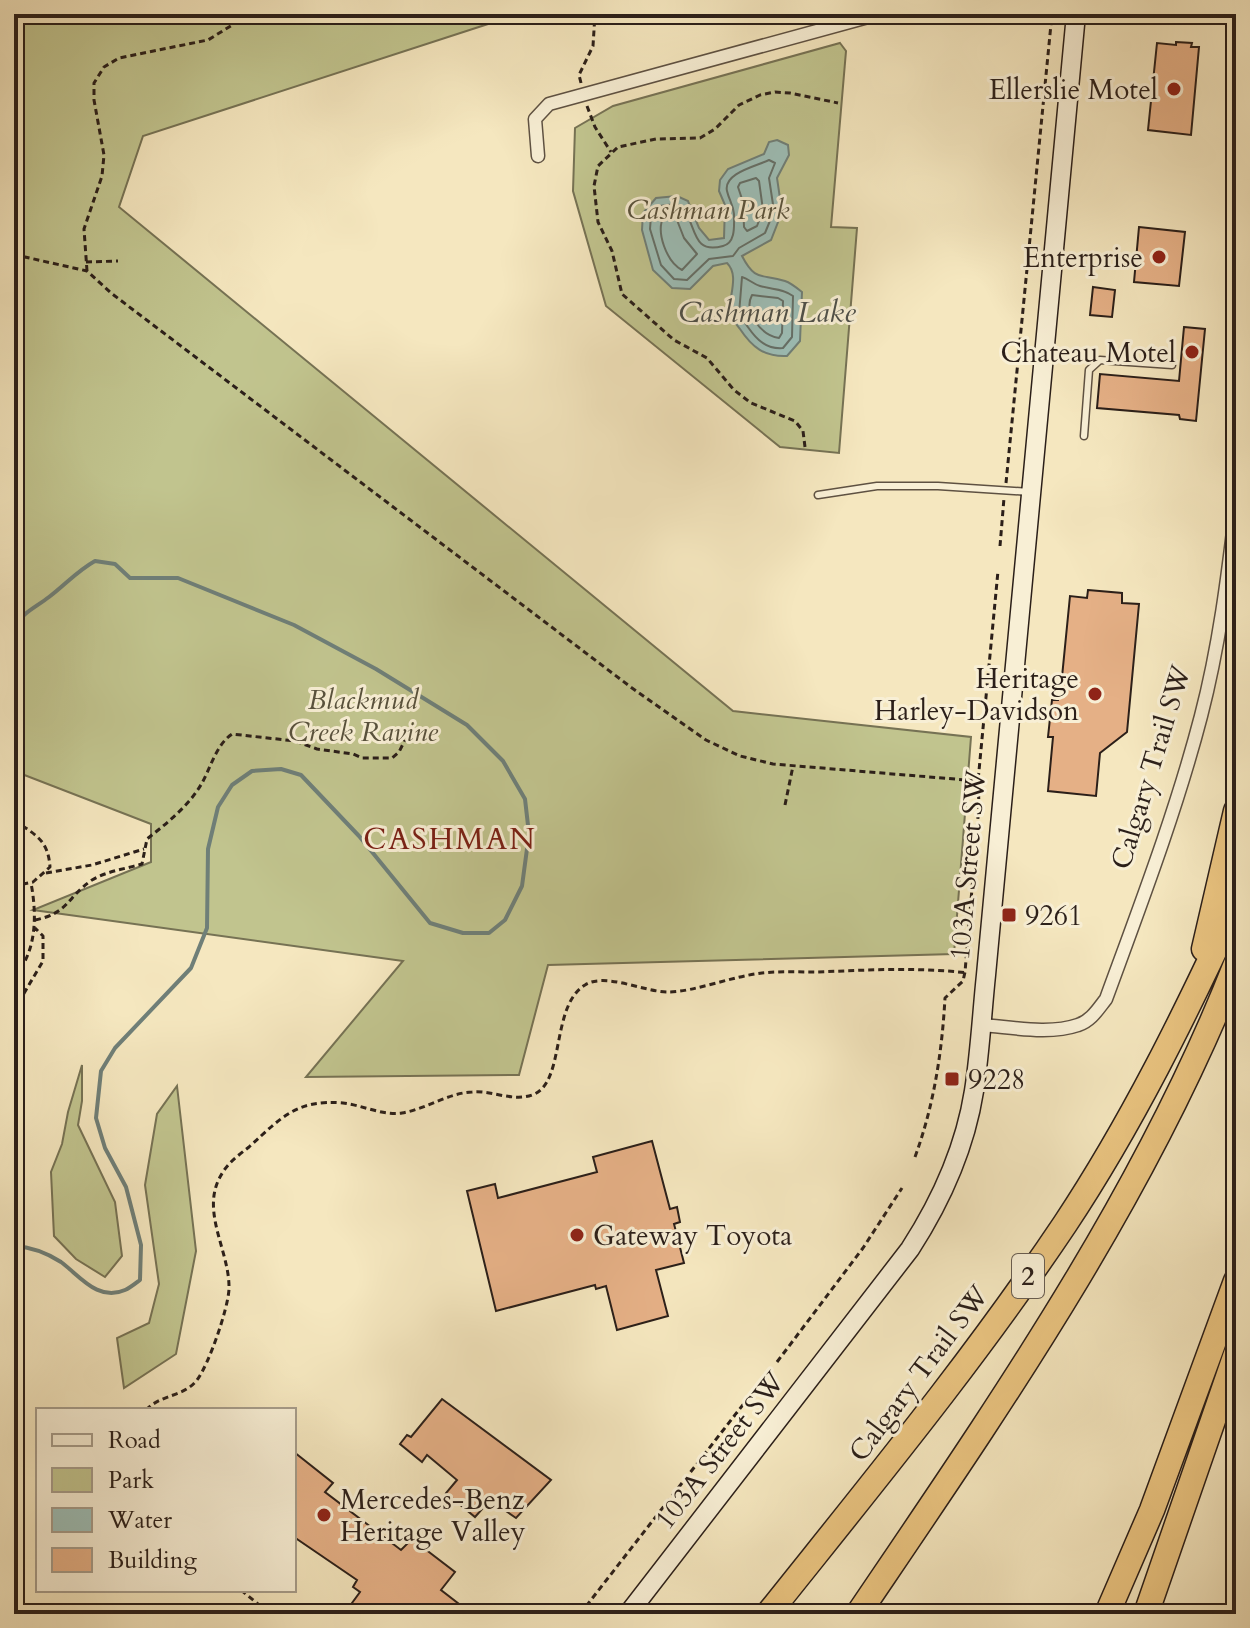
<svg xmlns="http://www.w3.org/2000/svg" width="1250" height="1628" viewBox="0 0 1250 1628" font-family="Cardo,serif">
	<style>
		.green { fill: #c1c48e; stroke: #767254; stroke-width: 2 }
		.water { fill: #9dbfb8; stroke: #6f7f78; stroke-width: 2 }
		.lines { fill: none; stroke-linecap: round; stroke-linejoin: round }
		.shore { stroke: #646f68; stroke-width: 2 }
		.stream { stroke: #6f7f78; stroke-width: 4 }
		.building { fill: #e5b086; stroke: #2b1f19; stroke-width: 2 }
		.lane-casing { stroke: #5e5142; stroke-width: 9 }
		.street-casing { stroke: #5e5142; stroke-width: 15 }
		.secondary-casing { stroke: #2b1f19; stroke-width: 21 }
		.highway-casing { stroke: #2b1f19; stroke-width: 27 }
		.path { stroke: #2b1f19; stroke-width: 3; stroke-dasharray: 6 4; stroke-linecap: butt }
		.lane { stroke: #f8efd5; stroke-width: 6 }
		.street { stroke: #f8efd5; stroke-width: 12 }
		.secondary { stroke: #f8efd5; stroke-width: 18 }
		.highway { stroke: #eac480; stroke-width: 24 }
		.poi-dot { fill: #8f2418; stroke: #f8efd5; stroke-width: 3 }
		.labels { text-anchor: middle; stroke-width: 6; stroke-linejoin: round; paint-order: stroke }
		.shield { fill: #f8efd5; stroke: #685d51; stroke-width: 2 }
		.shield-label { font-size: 26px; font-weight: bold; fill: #2b1f19 }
		.poi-label { font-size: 28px; fill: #2b1f19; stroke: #f8efd5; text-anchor: end }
		.park-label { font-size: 28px; font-style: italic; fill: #58513c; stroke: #f8efd5 }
		.street-label { font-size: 28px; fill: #2b1f19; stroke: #f8efd5 }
		.water-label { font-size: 30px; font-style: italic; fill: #4d4f49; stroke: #f8efd5 }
		.neighbourhood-label { font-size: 30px; letter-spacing: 2px; fill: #7a1f14; stroke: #f8efd5 }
	</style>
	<rect width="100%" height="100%" fill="#f5e7bf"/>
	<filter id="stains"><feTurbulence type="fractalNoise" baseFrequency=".0025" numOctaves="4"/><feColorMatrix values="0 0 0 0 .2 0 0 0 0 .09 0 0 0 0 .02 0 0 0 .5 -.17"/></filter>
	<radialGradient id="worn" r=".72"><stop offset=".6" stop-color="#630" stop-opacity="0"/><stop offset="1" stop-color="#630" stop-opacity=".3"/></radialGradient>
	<path class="green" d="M14 14H519L143 136 119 207 733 711 971 737 954 954 548 965 519 1075 306 1077 403 961 33 910 151 862V824L14 771Z
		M840 43 846 51 831 227 857 228 839 453 780 447 606 306 573 191 575 128 613 106Z
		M82 1065V1101L78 1125 115 1202 122 1256 105 1277 76 1259 54 1236 51 1172 62 1144 68 1112Z
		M177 1086 196 1251 176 1354 124 1388 117 1338 149 1323 159 1284 145 1185 157 1114Z"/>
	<path class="water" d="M777 140 788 145 789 155 777 178 782 212 771 240 742 256C756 283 762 273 785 281 791 283 797 288 802 292L800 341 787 356C764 357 752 347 740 329 736 324 731 318 730 313 728 297 740 276 727 263L713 266 690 289 672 288 653 270 642 230 643 213 656 198 677 196 688 201 699 228 709 240 724 238 725 205 719 191 720 180 728 169 764 154 769 142Z"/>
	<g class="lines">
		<path class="shore" d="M769 160 775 163 769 178 774 211 765 233 739 248 733 256 709 259 687 280 674 279 661 265 650 229 651 216 660 206C668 205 678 202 683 209 697 225 691 255 723 246 736 243 734 225 734 214 733 204 729 200 727 191 723 173 757 166 769 160Z
			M756 178 759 181 763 210 757 226 747 231 744 227 743 202 738 187 740 183Z
			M675 215 684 238 697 254 682 270C667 262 655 232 664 216Z
			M742 277C749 279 753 284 760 286 773 290 782 288 793 296L792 337 783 348C760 350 750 330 739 314Z
			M752 295 778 298 783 301 782 333 779 338C761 335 743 312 752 295Z"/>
		<path class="stream" d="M14 626C24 612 36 607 49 597 65 585 77 571 95 561L115 564 130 578H178L294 625 376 669 467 725 503 761 525 799 529 834 522 886 505 920 489 933H463L430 923 359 836 301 775 281 769 252 771 232 785 218 807 208 849 207 928 191 968 115 1048 101 1071 96 1118 105 1148 126 1187 141 1245 140 1280C136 1283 130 1288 125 1290 98 1302 80 1276 61 1262 47 1253 31 1247 14 1246"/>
	</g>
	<path class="building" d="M1176 42 1192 43 1191 47H1199L1191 135 1148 130 1157 43 1176 45Z
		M1139 227 1185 232 1179 286 1134 282Z
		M1093 287 1115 290 1112 317 1090 315Z
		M1184 327 1205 329 1196 421 1180 419 1179 415 1097 408 1100 374 1179 381Z
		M1088 590 1122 593V603L1139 604 1127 732 1100 753 1096 796 1048 791 1053 737H1048L1052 700H1058L1062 677 1070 596 1087 598Z
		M652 1141 670 1209 677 1207 680 1222 674 1224 684 1263 656 1270 668 1316 617 1330 606 1286 596 1289 595 1285 496 1311 467 1191 495 1184 498 1198 597 1172 593 1157Z
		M442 1399 551 1480 516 1518 490 1500 475 1517 446 1493 457 1480 427 1455 422 1462 400 1444 407 1435 411 1437Z
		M294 1452 333 1483 325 1492 401 1550 412 1539 455 1572 441 1590 472 1614H344L360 1592 353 1587 357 1580 294 1537Z"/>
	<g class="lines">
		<defs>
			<path id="lane" d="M1084 436 1089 370 1100 360 1172 365
				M818 495 877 486H938L1030 492"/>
			<path id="street" d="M538 156 535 119 549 104 879 14
				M981 1025C1011 1027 1049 1035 1078 1025 1091 1021 1098 1009 1106 999 1140 906 1176 812 1201 716 1219 647 1228 576 1236 506"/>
			<path id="secondary" d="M628 1614 910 1249C941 1201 965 1148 974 1091 980 1053 982 1013 986 975L1076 14"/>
			<path id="highway" d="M1204 949 1236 811
				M768 1614C870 1486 974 1360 1065 1224 1132 1123 1185 1015 1236 905
				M858 1614C998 1407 1144 1198 1236 964
				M1107 1614 1152 1510 1236 1281
				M1146 1614 1236 1354"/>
		</defs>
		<use href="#lane" class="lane-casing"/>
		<use href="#street" class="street-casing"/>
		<use href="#secondary" class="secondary-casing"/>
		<use href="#highway" class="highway-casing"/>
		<path class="path" d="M581 83 579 75 593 46 595 14
			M587 106 595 127 611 152
			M14 260 25 257 87 271 111 293 632 688 706 740 740 756 773 764 978 781
			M86 262 118 261
			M87 271 84 229 102 176 104 155 94 100V83L104 67 119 58 208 40 250 14
			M805 447 803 431 795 421 751 403 734 390 707 358 674 340 622 294 612 251 598 222 594 186 598 166 618 147 656 139 700 138 715 129 739 105 760 95 775 92 790 93 838 103
			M1006 483 1052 14
			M1000 546 1004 498
			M785 805 793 766
			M14 820C35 835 48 839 50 867L33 882 14 886
			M46 873 92 865 144 849
			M35 920C69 913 67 897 92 880 107 871 125 869 142 864L147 839C167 823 189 806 202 783 211 767 216 745 232 734L295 741 317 749 353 754 362 758H392L399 752 405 740
			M14 977C37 952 37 915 31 883
			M14 1022 23 995 43 961V936L35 928
			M915 1157C934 1105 942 1052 945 998L963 981 965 972 979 805 978 781 998 571
			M777 1362 863 1248 902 1188
			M146 1410C161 1394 184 1397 197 1380 209 1364 228 1309 229 1289 230 1250 198 1209 223 1172 229 1162 240 1154 249 1147 281 1118 296 1099 343 1103 362 1105 383 1116 402 1113 426 1109 448 1093 472 1092 491 1090 513 1102 532 1095 566 1084 550 1006 585 985 605 972 644 992 668 992 694 992 733 976 762 973 780 971 799 972 817 972 868 970 917 967 968 973
			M241 1590 270 1614
			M580 1614 763 1379"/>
		<use href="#lane" class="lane"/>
		<use href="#street" class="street"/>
		<use href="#secondary" class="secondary"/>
		<use href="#highway" class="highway"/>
	</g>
	<g class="poi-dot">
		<circle cx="1174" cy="89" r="8"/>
		<circle cx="1159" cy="257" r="8"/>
		<circle cx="1192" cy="352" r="8"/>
		<circle cx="1095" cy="694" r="8"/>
		<rect x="1001" y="907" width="16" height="16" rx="4"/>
		<rect x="944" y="1071" width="16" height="16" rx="4"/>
		<circle cx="577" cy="1235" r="8"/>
		<circle cx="324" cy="1515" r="8"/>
	</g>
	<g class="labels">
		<rect class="shield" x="1012" y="1254" width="32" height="44" rx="6"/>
		<g class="shield-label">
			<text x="1028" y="1285">2</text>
		</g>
		<g class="poi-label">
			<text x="1158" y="99">Ellerslie Motel</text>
			<text x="1143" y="267">Enterprise</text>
			<text x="1176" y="362">Chateau Motel</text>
			<text x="1079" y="688">Heritage<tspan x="1079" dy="32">Harley-Davidson</tspan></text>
			<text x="1025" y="925" text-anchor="start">9261</text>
			<text x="968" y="1089" text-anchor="start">9228</text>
			<text x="593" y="1245" text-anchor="start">Gateway Toyota</text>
			<text x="340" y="1509" text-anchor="start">Mercedes-Benz<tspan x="340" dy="32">Heritage Valley</tspan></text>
		</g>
		<g class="park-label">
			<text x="708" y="219">Cashman Park</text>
			<text x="363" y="709">Blackmud<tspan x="363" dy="32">Creek Ravine</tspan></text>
		</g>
		<g class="street-label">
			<text transform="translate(1150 767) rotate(-73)" y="10">Calgary Trail SW</text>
			<text transform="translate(967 865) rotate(-85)" y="10">103A Street SW</text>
			<text transform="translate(918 1373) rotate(-53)" y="10">Calgary Trail SW</text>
			<text transform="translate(719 1450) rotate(-52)" y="10">103A Street SW</text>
		</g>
		<g class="water-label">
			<text x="767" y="322">Cashman Lake</text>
		</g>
		<g class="neighbourhood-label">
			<text x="450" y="849">CASHMAN</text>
		</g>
	</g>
	<rect width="1250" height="1628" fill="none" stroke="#f5e7bf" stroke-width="48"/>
	<rect x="16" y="16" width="1218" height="1596" fill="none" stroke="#2b1f19" stroke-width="4"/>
	<rect x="24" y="24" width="1202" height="1580" fill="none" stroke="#2b1f19" stroke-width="2"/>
	<rect x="36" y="1408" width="260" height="184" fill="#f8efd5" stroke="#a69c8a" stroke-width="2"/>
	<rect x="52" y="1434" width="40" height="12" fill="#f8efd5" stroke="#a69c8a" stroke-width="2"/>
	<text x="108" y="1448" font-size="24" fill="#2b1f19">Road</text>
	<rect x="52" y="1468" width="40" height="24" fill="#c1c48e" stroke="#a69c8a" stroke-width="2"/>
	<text x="108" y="1488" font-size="24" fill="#2b1f19">Park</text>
	<rect x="52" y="1508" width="40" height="24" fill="#9dbfb8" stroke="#a69c8a" stroke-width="2"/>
	<text x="108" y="1528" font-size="24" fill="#2b1f19">Water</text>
	<rect x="52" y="1548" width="40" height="24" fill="#e5b086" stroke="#a69c8a" stroke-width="2"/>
	<text x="108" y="1568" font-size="24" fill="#2b1f19">Building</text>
	<rect width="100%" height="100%" filter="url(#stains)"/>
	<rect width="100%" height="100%" fill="url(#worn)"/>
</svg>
